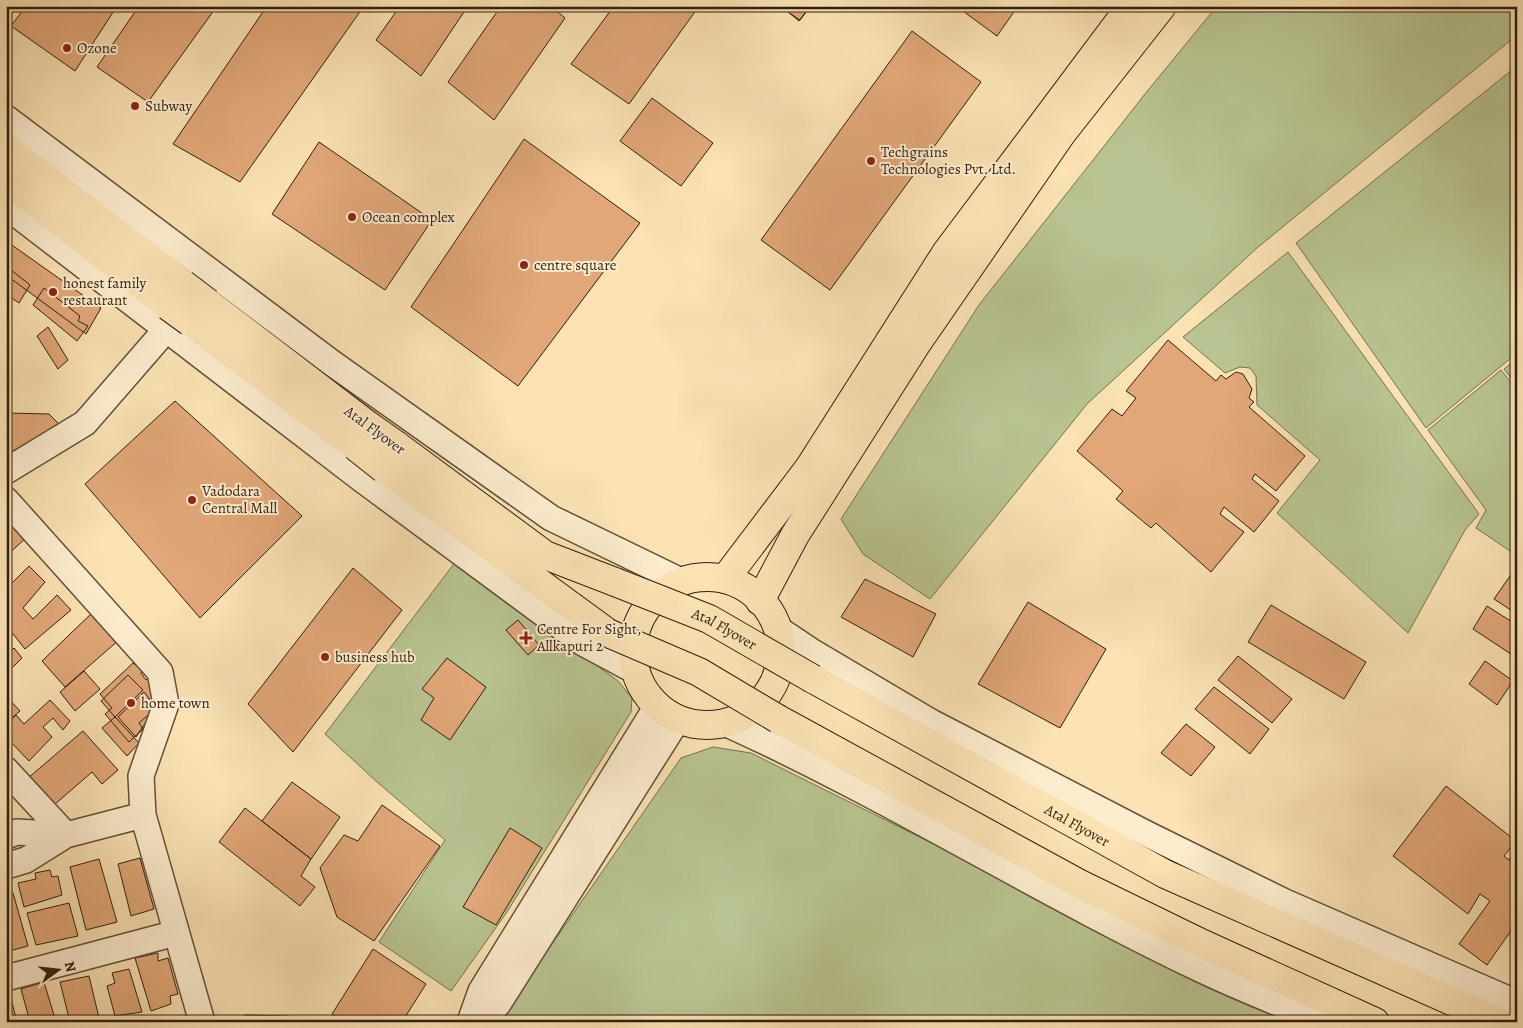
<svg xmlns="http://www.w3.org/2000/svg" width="1523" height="1028" viewBox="0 0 1523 1028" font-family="Alegreya,serif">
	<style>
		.green { fill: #b8c491; stroke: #747250 }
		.building { fill: #e1a778; stroke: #2f1f0f }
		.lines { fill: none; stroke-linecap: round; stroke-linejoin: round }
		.minor-casing { stroke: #625038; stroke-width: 28 }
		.major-casing { stroke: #2f1f0f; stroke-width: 30 }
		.minor { stroke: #fcecce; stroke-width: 25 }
		.major { stroke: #fae2b3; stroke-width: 28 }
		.major-bridge-casing { stroke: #2f1f0f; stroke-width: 30; stroke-linecap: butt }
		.major-bridge { stroke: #fae2b3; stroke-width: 28 }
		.poi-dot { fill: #8f2418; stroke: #fcecce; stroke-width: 2 }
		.labels { text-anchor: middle; stroke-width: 4; stroke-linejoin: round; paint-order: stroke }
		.poi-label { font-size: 15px; fill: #2f1f0f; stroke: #fcecce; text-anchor: start }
		.street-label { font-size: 15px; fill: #2f1f0f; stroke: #fcecce }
	</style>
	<rect width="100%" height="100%" fill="#fae2b3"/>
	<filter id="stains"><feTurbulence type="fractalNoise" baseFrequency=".004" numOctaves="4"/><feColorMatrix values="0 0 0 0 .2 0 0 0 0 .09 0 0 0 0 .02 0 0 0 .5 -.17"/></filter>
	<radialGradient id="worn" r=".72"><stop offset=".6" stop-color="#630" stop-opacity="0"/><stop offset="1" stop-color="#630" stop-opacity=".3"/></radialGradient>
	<path class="green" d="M1217 6H1517V35L1257 248 1087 404 930 599 863 554 841 519 979 305 1145 94Z
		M1517 66V353L1426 428 1296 243Z
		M1288 252 1479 514 1465 530 1408 633 1277 513 1320 460 1257 405 1256 376 1250 368 1240 367 1225 373 1183 337Z
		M1517 359V386L1504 369Z
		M1501 370 1517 390 1516 555 1476 528 1486 510 1428 430Z
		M456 561 618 681 632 698 631 712 507 912 451 991 379 942 445 840 377 782 325 734Z
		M713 747 751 753 1291 1022H498L681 758Z"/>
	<path class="building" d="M26 6H117L75 71 11 26Z
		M139 6H217L148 102 97 67Z
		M267 6H364L240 182 173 144Z
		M400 6H468L421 76 376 40Z
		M501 6H551L565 18 494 120 448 82Z
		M614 6H699L629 104 571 64Z
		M779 6H811L800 20Z
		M781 6H810L799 21Z
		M956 6H1018L997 36Z
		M912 31 981 82 830 290 761 240Z
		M652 98 713 143 681 186 620 141Z
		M524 139 640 223 518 386 411 307Z
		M319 142 432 220 385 290 272 214Z
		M9 243 101 308 86 334 6 275V246Z
		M6 266 30 285 19 303 6 294Z
		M44 288 80 316 78 321 88 326 77 341 33 305Z
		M48 327 68 360 58 369 37 336Z
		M1168 340 1216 381 1221 375 1226 379 1236 372 1243 374 1252 389 1249 398 1254 402 1249 407 1305 456 1276 491 1255 474 1252 479 1279 501 1254 532 1224 507 1220 514 1244 532 1211 572 1156 523 1151 528 1116 499 1123 491 1077 451 1112 409 1122 416 1136 398 1126 391Z
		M175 401 302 516 200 618 85 484Z
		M6 413 49 414 60 425 6 455Z
		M6 514 27 537 6 556Z
		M29 566 45 582 23 608 33 619 57 595 71 610 25 649 6 625V589Z
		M1517 566V614L1494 599Z
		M353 568 402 610 293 752 248 704Z
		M865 579 936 614 913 657 841 617Z
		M1028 602 1106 649 1060 728 978 684Z
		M1271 605 1366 662 1344 699 1248 642Z
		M1487 606 1517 625V658L1473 629Z
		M93 612 120 639 65 687 42 661Z
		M518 620 539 645 528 655 506 630Z
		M14 648 22 658 6 674V656Z
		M1238 656 1292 699 1272 723 1218 680Z
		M447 658 486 687 450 740 421 720 434 698 422 689Z
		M1485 661 1513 681 1497 705 1469 684Z
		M138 662 144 669 141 673 146 680 150 676 157 701 151 705 154 710 139 723 143 729 129 742 105 714 112 708 100 694 133 663 135 665Z
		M84 671 100 689 75 711 60 692Z
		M128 675 143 690 115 717 101 701Z
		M1214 687 1269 729 1250 754 1195 709Z
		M144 692 156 707 136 737 118 717Z
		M6 696 20 711 6 723Z
		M50 700 70 721 63 730 53 718 43 727 52 737 29 761 6 737V724L16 715 24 724Z
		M115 717 139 743 127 756 102 728Z
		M1186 724 1215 747 1191 776 1161 753Z
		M83 731 118 770 102 784 92 772 54 805 27 779Z
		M292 782 340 817 311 859 262 821Z
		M1446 786 1516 841 1504 856 1509 860 1517 849V922L1487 965 1459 944 1490 901 1480 894 1468 914 1393 856Z
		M382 805 440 846 374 941 337 917 320 868 344 835 358 841Z
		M245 808 311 859 301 876 315 887 300 906 219 842Z
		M510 828 542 848 496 925 463 907Z
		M140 858 154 909 131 916 118 864Z
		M99 859 117 922 86 930 70 867Z
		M50 870 52 877 58 876 62 895 24 907 18 883 36 879 35 873Z
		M13 893 28 946 6 952V894Z
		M69 903 78 936 36 945 27 913Z
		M373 949 426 984 402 1022H344L332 1014Z
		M158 953V961L168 958 178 994 170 996 171 1004 151 1011 135 958Z
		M129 969 142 1012 115 1016 107 986 115 983 112 973Z
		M89 976 100 1022H70L60 982Z
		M44 982 56 1022H30L21 989Z
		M8 987 17 1022H6Z
		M245 1015 289 1016V1022H245Z
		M169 1017 171 1022H151Z"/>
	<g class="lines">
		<defs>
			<path id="minor" d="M6 118 332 363 551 518 681 581
				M6 206 360 478 583 643 637 672
				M6 471 85 423 177 317
				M6 500 160 672 166 704 141 776 143 815 202 1022
				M778 629 811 651 931 722 1147 834 1285 902 1517 1003
				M725 723C888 797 1040 893 1202 970 1242 989 1283 1005 1324 1022
				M6 770 66 835
				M6 836 17 832 66 835
				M6 866 26 860 66 835 143 815
				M6 978 176 933
				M470 1022 481 991 657 706
				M483 1022 498 1004 678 719"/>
			<g id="major">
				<path d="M6 148 183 284"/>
				<path d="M6 180 168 306"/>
				<path d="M208 303 369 426"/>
				<path d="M190 322 355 446"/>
				<path d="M396 445 545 555 615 582"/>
				<path d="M384 469 608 633"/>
				<circle cx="707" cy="651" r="74"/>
				<path d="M725 579 809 468 946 253 1131 6"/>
				<path d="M760 601 795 535 917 343 1062 133 1162 6"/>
				<path id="s1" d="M813 679 1165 874 1499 1022"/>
				<path d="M778 719 1078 883 1203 944 1375 1022"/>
			</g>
		</defs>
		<use href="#minor" class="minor-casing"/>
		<use href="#major" class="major-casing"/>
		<use href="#minor" class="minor"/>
		<use href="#major" class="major"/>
		<defs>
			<g id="major-bridge">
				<path d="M183 284 208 303"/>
				<path d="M168 306 190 322"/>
				<path d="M369 426 396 445"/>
				<path d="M355 446 384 469"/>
				<path id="s2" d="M615 582 709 619 813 679"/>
				<path d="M608 633 699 672 778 719"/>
			</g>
		</defs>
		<use href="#major-bridge" class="major-bridge-casing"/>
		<use href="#major-bridge" class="major-bridge"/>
	</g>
	<g class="poi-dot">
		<circle cx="67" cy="48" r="5"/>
		<circle cx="135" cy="106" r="5"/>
		<circle cx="871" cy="161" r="5"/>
		<circle cx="352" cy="217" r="5"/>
		<circle cx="524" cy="265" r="5"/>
		<circle cx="53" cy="292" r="5"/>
		<circle cx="192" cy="500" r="5"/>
		<path d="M523.5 630.5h5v5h5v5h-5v5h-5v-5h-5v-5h5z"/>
		<circle cx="325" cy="657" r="5"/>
		<circle cx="131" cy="703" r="5"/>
	</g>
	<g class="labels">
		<g class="poi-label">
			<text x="77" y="53">Ozone</text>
			<text x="145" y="111">Subway</text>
			<text x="881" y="157">Techgrains<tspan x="881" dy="17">Technologies Pvt. Ltd.</tspan></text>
			<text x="362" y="222">Ocean complex</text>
			<text x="534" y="270">centre square</text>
			<text x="63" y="288">honest family<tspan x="63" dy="17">restaurant</tspan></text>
			<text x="202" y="496">Vadodara<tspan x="202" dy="17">Central Mall</tspan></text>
			<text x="537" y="634">Centre For Sight,<tspan x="537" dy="17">Allkapuri 2</tspan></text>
			<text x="335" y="662">business hub</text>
			<text x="141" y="708">home town</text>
		</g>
		<g class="street-label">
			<text transform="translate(375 430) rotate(36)" y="5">Atal Flyover</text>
			<text dy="5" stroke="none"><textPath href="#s2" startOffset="119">Atal Flyover</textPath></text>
			<text dy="5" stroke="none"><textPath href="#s1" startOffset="302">Atal Flyover</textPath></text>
		</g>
	</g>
	<rect width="1523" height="1028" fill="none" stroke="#fae2b3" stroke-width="25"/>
	<rect x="8" y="8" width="1508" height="1013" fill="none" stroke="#2f1f0f" stroke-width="2.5"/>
	<rect x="12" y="12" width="1498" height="1003" fill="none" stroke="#2f1f0f"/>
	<g transform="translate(58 970) rotate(75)" stroke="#fcecce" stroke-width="4" paint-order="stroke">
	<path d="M0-4L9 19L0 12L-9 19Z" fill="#2f1f0f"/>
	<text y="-8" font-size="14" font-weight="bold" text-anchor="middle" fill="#2f1f0f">N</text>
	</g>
	<rect width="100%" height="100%" filter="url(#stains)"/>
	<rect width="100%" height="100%" fill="url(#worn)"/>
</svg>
